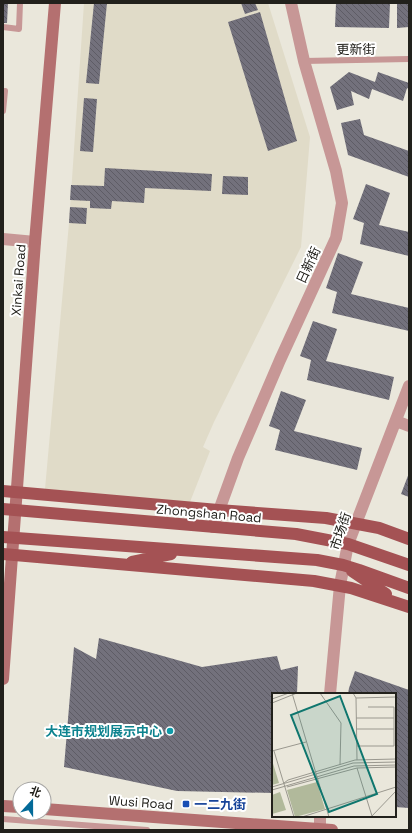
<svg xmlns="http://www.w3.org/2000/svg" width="412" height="833" viewBox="0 0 412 833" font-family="'Space Grotesk','Noto Sans SC',sans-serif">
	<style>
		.built { fill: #e0dbc8 }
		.building { fill: url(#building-back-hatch) }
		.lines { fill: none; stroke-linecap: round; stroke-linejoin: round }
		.service { stroke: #c79796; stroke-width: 6 }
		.minor { stroke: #c79796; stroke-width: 12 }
		.secondary { stroke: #b47070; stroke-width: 12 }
		.primary { stroke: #a45254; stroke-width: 12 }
		.culture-dot { fill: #0f9aa8; stroke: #fff; stroke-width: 1.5 }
		.transit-dot { fill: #1a4fb4; stroke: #fff; stroke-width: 1.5 }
		.labels { text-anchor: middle; stroke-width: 4; stroke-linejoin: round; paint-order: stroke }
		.street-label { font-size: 13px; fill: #22211c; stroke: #fff }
		.culture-label { font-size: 13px; font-weight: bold; fill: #0d838f; stroke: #fff; text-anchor: end }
		.transit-label { font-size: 13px; font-weight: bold; fill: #164399; stroke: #fff; text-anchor: start }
		.inset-road { fill: none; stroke: #9a988f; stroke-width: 1 }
		.view { fill: #0f766e; fill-opacity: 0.15; stroke: #0f766e; stroke-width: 2 }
		.inset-edge { fill: none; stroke: #22211c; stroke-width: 2 }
	</style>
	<defs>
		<pattern id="building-back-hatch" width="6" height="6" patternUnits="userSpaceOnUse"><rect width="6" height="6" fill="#73717c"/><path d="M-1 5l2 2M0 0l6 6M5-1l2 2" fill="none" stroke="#5e5c65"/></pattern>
	</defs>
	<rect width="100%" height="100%" fill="#eae7db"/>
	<path class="built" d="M84 3H268L310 137 301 247 214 422 203 447 210 451 190 502 45 489 69 223Z"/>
	<path class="building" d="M3 3H8L7 23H3Z
		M94 3H107L99 84 86 83Z
		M241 3H255L258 10 245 14Z
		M336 3H390L389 28 335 27Z
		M397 3H409V27L397 28Z
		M260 12 297 141 268 151 228 22Z
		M349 72 375 82 378 72 409 83V89L407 88 403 101 372 89 369 99 351 91 354 105 337 110 330 87Z
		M84 98 97 99 93 152 80 151Z
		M360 119 364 135 409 151V177L348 155 341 123Z
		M105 168 212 174 211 191 145 188 144 203 112 201 111 209 90 208V201L70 200 71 185 104 186Z
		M223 176 248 177V195L222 194Z
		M366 184 390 193 379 225 409 232V256L360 244 364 223 353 219Z
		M70 207 87 208 86 224 69 223Z
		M338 253 363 262 351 294 409 308V331L332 313 337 292 326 288Z
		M313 321 337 329 326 361 394 377 389 400 307 380 311 360 300 356Z
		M281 391 306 400 294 431 362 448 357 470 275 450 280 430 269 426Z
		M409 473V497L401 494Z
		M99 638 202 667 277 656 281 670 298 666 297 694H273V793L177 791 64 767 74 647 96 659Z
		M355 671 409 690V808L395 807V694H348L349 688Z"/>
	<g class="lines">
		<path class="service" d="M3 27 19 29 20 3
			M304 61 409 59
			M3 111 5 91
			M3 819 147 830"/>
		<path class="minor" d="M3 239 35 242
			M396 421 409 426
			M213 527 238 458 280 360 336 238 342 203 336 171 304 61 291 3
			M330 694 340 585 348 544 409 386
			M320 830V816"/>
		<path class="secondary" d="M3 679 35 242 55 3
			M3 806 20 807
			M44 809 332 830"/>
		<path class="primary" d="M3 491 218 510 326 518 379 528 409 539
			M3 509 296 534 348 544 409 565
			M3 537 317 560 343 565 359 570 409 588
			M3 554 314 581 351 588 409 607
			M132 562 171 554
			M352 571 386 594"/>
	</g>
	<circle class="culture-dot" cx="170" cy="731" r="4"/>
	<rect class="transit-dot" x="182" y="800" width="8" height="8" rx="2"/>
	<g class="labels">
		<g class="street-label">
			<text transform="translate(356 49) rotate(-1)" y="5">更新街</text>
			<text transform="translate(308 265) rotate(-65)" y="5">日新街</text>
			<text transform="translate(18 280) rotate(-86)" y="5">Xinkai Road</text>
			<text transform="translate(209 513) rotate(5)" y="5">Zhongshan Road</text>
			<text transform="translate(340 531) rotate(-71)" y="5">市场街</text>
			<text transform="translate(141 802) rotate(4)" y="5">Wusi Road</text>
		</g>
		<g class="culture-label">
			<text x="162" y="736">大连市规划展示中心</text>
		</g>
		<g class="transit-label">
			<text x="194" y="809">一二九街</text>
		</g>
	</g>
	<g transform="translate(272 693)">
		<rect width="124" height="124" fill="#eae7db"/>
		<path d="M0 67 7 90 0 92ZM45 89 53 116 23 124 15 97ZM8 99 14 117 0 121V102Z" fill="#b1b99b"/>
		<path class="inset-road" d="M20 0 57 124M48 0 69 30 68 72M81 0 84 5 85 67M84 5 124 4M0 6 17 0M0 10 25 0M84 25H122M84 36H122M85 53H122V14H96M0 58 34 49M2 58 22 124M85 75 100 123M12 90 16 87 83 67 124 66M0 94 81 70 124 69M15 94 85 75 124 74M0 97 82 73 124 72M30 124 124 94M99 124 124 98"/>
		<path class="view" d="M68 3 105 101 57 119 19 22Z"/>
		<rect width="124" height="124" class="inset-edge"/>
	</g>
	<rect width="412" height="833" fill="none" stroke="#22211c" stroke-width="8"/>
	<g transform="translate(32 801) rotate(21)"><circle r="19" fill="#ffffff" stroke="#a7a6a4"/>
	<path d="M0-3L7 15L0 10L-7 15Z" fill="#036a98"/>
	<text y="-6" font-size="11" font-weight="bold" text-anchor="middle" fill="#22211c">北</text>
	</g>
</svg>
